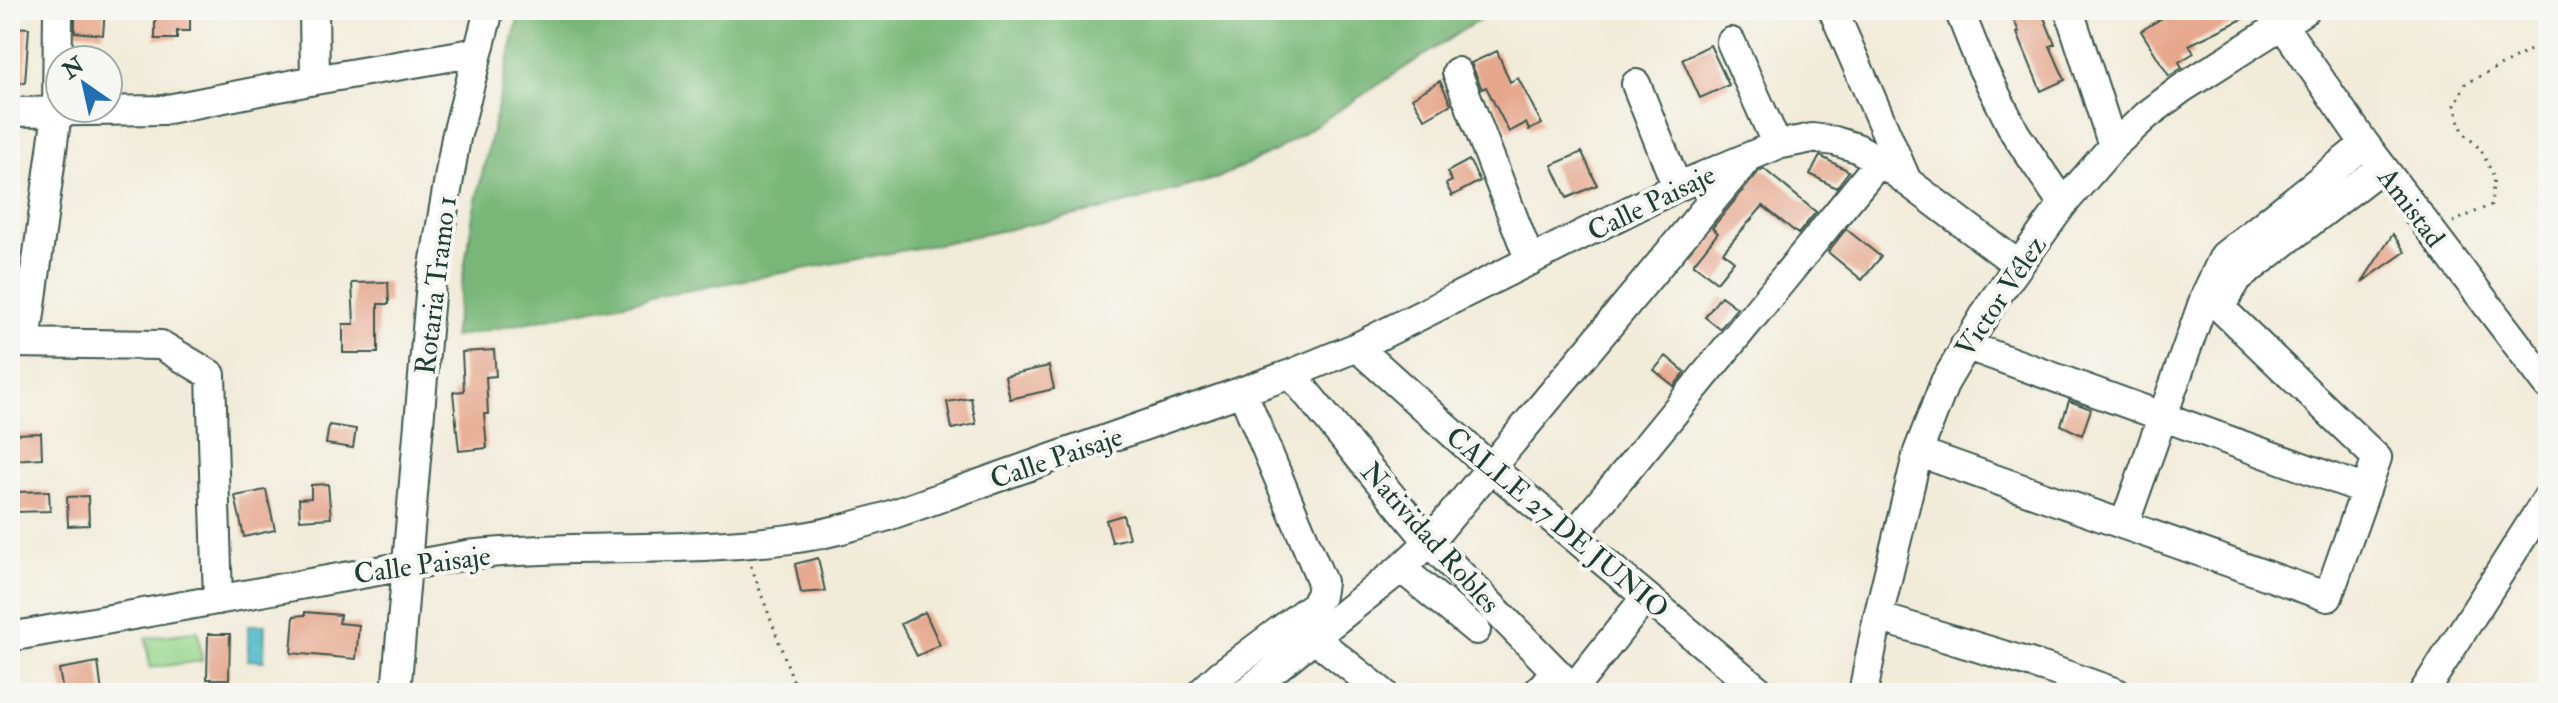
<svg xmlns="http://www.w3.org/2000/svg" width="2558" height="703" viewBox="0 0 2558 703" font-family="'IM FELL Double Pica',serif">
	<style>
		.green { fill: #95d68c; stroke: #5a8a60; stroke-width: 2 }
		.forest { fill: #78b778; stroke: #4c7a56; stroke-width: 2 }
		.water { fill: #4dbac8; stroke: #367c7e; stroke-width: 2 }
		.building { fill: #e6a88d }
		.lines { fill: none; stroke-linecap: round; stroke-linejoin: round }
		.minor-casing { stroke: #3e574d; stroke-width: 32 }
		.path { stroke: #3e574d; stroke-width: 3; stroke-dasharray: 2 6; stroke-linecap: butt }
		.minor { stroke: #fff; stroke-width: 28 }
		.labels { text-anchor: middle; stroke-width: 8; stroke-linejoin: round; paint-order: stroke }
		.street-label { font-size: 28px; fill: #1f3d34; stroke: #f6f6f2 }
	</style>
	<rect width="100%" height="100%" fill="#f6f6f2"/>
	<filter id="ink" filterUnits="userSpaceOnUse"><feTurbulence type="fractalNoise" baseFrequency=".0125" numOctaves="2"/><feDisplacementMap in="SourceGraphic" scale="16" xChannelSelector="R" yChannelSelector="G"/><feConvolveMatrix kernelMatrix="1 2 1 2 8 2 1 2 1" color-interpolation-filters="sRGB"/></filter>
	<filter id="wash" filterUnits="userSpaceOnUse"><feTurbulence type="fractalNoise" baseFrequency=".006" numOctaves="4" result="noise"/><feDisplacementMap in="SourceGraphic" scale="32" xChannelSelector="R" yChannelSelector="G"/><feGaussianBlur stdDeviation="1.8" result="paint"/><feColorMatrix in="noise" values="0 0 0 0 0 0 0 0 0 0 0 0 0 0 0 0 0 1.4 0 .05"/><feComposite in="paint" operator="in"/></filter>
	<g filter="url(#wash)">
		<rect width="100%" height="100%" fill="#f1ebd9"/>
		<path class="green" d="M198 631 202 661 150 668 146 638Z"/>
		<path class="forest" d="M520 10H1494L1277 150 1218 178 1105 209 938 244 695 289 453 337 474 209Z"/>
		<path class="water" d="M248 625H265L264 661 248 660Z"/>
		<g id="blocks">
			<path class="building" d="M75 10H105L103 35 75 32Z
				M155 10H190V31H177V39H155Z
				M2010 10H2041L2055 44 2050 46 2065 80 2041 91 2017 33 2019 32Z
				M2175 10H2255V13L2189 45 2194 53 2179 62 2182 68 2169 76 2141 31Z
				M10 27 29 28 25 83 10 82Z
				M1710 45 1729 85 1700 98 1682 59Z
				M1497 51 1510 82 1518 78 1542 124 1529 130 1526 123 1509 132 1486 87 1482 89 1471 63Z
				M1440 81 1451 104 1425 119 1412 98Z
				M1582 152 1597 185 1567 198 1552 165Z
				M1820 156 1849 171 1836 188 1810 174Z
				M1469 160 1480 181 1452 196 1446 184 1452 181 1447 172Z
				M1764 169 1816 212 1798 234 1763 206 1723 252 1734 261 1717 282 1693 264 1718 233 1712 228 1759 171Z
				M1846 229 1881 257 1862 280 1828 252Z
				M2393 234 2405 252 2362 282Z
				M388 282 389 304H378V353H343V324H354L352 283Z
				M1721 296 1737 308 1720 329 1705 317Z
				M494 350 496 376 486 377 488 414H484L487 448 459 451 453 392 464 391 462 352Z
				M1666 356 1685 372 1674 386 1654 370Z
				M1049 366 1054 389 1010 399 1005 376Z
				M971 398 976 424 952 429 947 402Z
				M2069 401 2091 409 2082 435 2061 425Z
				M329 425 356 429 353 448 326 444Z
				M41 433 42 458 13 460 12 434Z
				M328 484 331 518 300 520 299 499 311 498V485Z
				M266 490 275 530 244 537 235 496Z
				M49 491 50 511 15 512V492Z
				M88 496 89 525 68 526 67 497Z
				M1123 515 1129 538 1112 542 1106 520Z
				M818 558 825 591 801 593 795 564Z
				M305 612 340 615 339 623 359 625 356 659 291 653 294 616 305 615Z
				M925 612 940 645 917 656 901 624Z
				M208 634H230L229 679H207Z
				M98 662 102 693H63L59 669Z"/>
		</g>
	</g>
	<g filter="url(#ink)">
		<use href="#blocks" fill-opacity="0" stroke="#3e574d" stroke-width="2"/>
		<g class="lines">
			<defs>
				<path id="minor" d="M314 10 315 80
					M1833 10 1907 181
					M1959 10 1981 65 2015 133 2063 204
					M2069 10 2113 146
					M2272 10 2365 144 2548 385
					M1731 42 1777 145
					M1457 72 1530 261
					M1636 84 1677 187
					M10 112 163 110 315 80 478 52
					M2220 307 2238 278 2382 167
					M10 343 161 345 211 375 218 600
					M26 343 57 113 58 10
					M1965 345 2366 490
					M1357 347 1491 468 1762 693
					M1291 374 1429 542 1577 693
					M1918 452 2328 597 2377 458 2206 294
					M2124 525 2206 294 2224 256 2365 144
					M1573 536 1880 161
					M1401 568 1476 630
					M1878 617 2049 669 2117 693
					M10 637 467 555C574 544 683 553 790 539 823 535 854 526 885 517L1291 374 1357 347 1677 187 1777 145 1812 138 1835 141 1857 148 1880 161 2017 264
					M1314 638 1383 693
					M1573 689 1646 597
					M396 693 431 283 456 138 489 10
					M1201 693 1220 675 1314 605 1320 596 1322 582 1243 393
					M1245 693 1401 568 1429 542 1746 160
					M1537 693 1555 671
					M1863 693 1878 617 1918 452 1945 382 1993 301 2063 204 2113 146 2147 115 2181 89 2305 10
					M2423 693 2548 497"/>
			</defs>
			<use href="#minor" class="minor-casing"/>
			<path class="path" d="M2453 222 2491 205 2494 177 2481 150 2463 132 2455 105 2465 84 2548 41
				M751 566 793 680 794 693"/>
			<use href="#minor" class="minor"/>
		</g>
	</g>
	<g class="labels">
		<g class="street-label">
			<text transform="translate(1651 202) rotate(-26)" y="10">Calle Paisaje</text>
			<text transform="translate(2412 207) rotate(53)" y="10">Amistad</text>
			<text transform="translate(435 285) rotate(-83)" y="10">Rotaria Tramo 1</text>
			<text transform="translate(2000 296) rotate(-56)" y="10">Victor Vélez</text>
			<text transform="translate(1056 457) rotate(-19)" y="10">Calle Paisaje</text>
			<text transform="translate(1558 522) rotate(40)" y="10">CALLE 27 DE JUNIO</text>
			<text transform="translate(1431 537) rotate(48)" y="10">Natividad Robles</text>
			<text transform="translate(422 564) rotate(-8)" y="10">Calle Paisaje</text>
		</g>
	</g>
	<rect width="2558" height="703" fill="none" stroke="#f6f6f2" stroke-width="40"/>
	<g transform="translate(84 84) rotate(326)"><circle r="38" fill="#f6f6f2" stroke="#a0aca6" stroke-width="2"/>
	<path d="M0-6L14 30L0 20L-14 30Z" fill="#1f6fb2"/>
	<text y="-12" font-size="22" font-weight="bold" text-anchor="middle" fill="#1f3d34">N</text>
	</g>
</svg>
